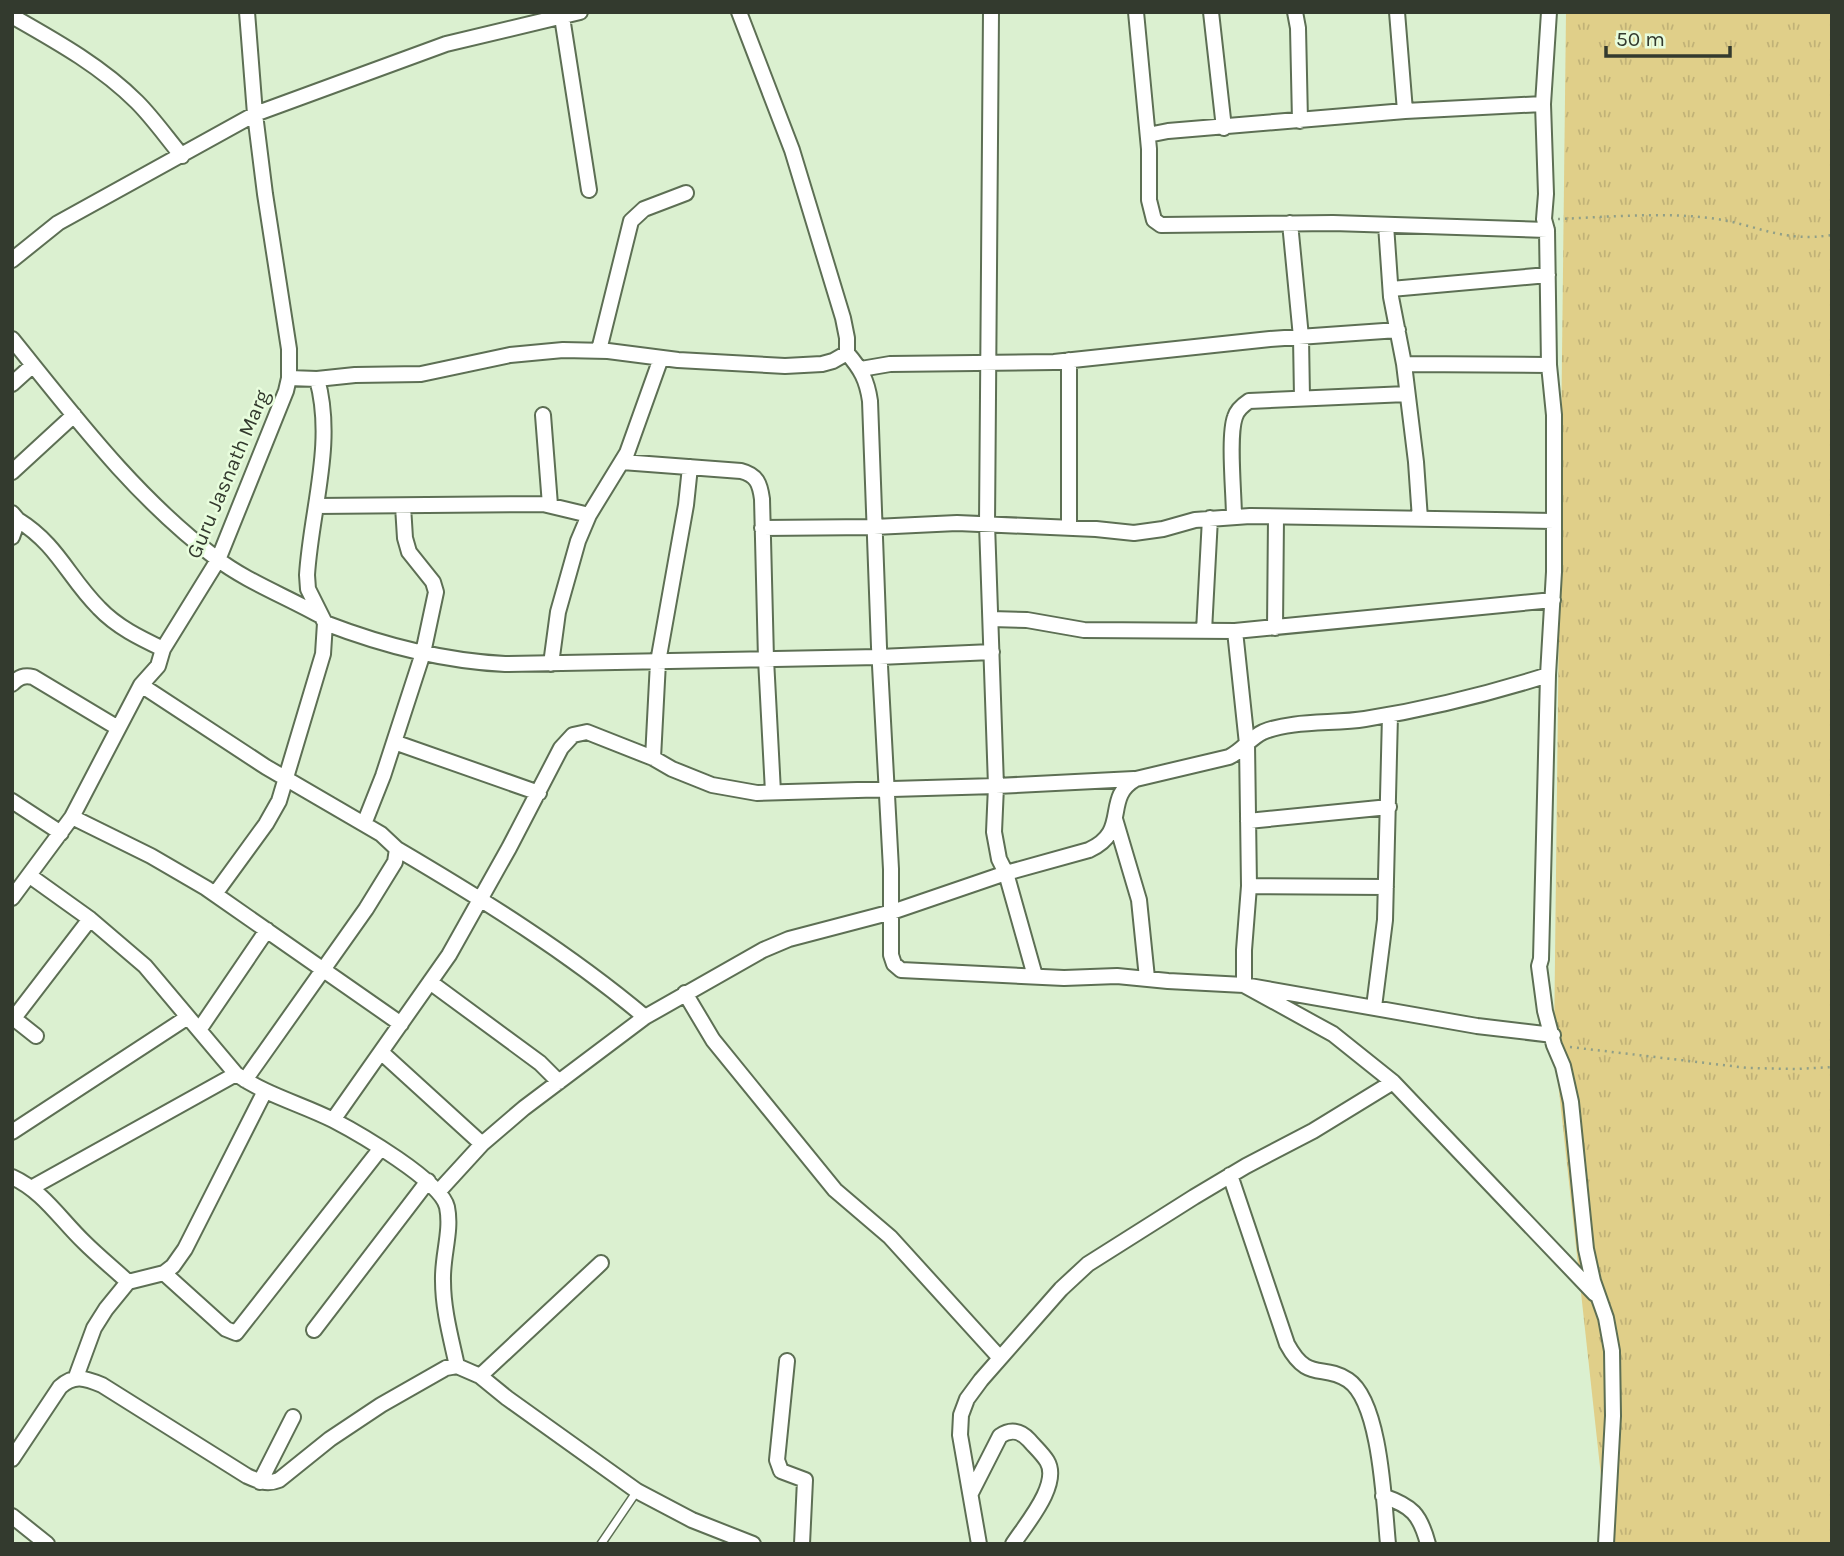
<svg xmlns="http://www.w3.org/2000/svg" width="1844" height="1556" viewBox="0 0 1844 1556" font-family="Karla,sans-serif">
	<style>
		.grass { fill: url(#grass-tufts) }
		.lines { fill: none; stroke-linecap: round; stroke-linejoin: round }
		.lane-casing { stroke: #5d6f54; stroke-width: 10 }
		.street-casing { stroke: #5d6f54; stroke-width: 18 }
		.path { stroke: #909f87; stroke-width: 2.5; stroke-dasharray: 2 5; stroke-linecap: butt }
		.lane { stroke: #fff; stroke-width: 7 }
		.street { stroke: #fff; stroke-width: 14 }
		.labels { text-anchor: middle; stroke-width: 5; stroke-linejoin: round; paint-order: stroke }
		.street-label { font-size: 21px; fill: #333a2e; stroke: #e8fddd }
	</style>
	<defs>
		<pattern id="grass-tufts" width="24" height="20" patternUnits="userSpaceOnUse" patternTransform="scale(1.75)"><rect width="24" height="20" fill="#e0cf89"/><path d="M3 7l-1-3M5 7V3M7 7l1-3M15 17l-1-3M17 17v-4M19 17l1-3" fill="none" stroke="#c1b277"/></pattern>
	</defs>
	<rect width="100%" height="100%" fill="#dbf0d0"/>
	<path class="grass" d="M1566 12H1832V1544H1610L1607 1531 1554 1045Z"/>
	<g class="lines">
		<defs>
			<path id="lane" d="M601 1544 637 1491"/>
			<path id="street" d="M991 12 987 524 996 786 994 832 999 859 1006 873 1035 976
				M1136 12 1149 149V200L1154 220 1161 225 1333 223 1547 230
				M1211 12 1224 128
				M1295 12 1298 28 1300 121
				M1397 12 1405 111
				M1549 12 1543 104 1546 194 1544 219 1547 230 1549 365 1554 415V572L1548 675 1541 959 1539 966 1545 1011 1554 1045 1563 1066 1571 1102 1586 1249 1593 1281 1606 1318 1612 1351 1613 1416 1606 1544
				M12 16C56 41 101 66 137 102 153 118 167 138 182 156
				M562 17 589 190
				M1148 135 1168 131 1405 111 1543 104
				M1290 223 1301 337 1302 398
				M1386 225 1391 297 1404 364 1416 462 1420 519
				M12 260 58 223 255 114 446 44 580 12
				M1391 289 1548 275
				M12 339C75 417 135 497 216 558 244 580 287 597 319 615
				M599 350 631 221 644 209 686 193
				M847 353C861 369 867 380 870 401L879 647 891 869V955L894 964 901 970 1064 978 1117 976 1168 981 1244 985 1477 1026 1553 1035
				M1404 364 1549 365
				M861 369 890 364 1054 362 1270 339 1398 330
				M289 378 317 379 355 375 421 374 510 355 563 350 608 351 678 360 785 366 822 364 833 361 847 353V338L843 318 792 150 739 12
				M12 384 33 365
				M543 415 550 505
				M622 462 741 471C757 475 760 484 762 499L766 659 773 792
				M12 472 74 415
				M316 506 543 504 589 515
				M1234 517C1234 494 1228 436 1235 417 1237 410 1243 405 1249 401L1407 394
				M18 520C58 545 68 577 99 608 117 627 140 638 163 649
				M1069 527V360
				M762 528 874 527 957 523 1096 529 1134 533 1163 529 1195 520 1250 516 1554 521
				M12 537 18 520 12 513
				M991 619 1027 620 1084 630 1235 631 1553 600
				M325 623C382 645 442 661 505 664L879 657 992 652
				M1275 628 1276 517
				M1204 631 1210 518
				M1235 631 1247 744 1249 886 1244 950V985L1333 1034 1393 1082 1595 1294
				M551 664 558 612 578 541 589 515 627 453 661 358
				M12 684C19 677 24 675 33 677L118 728
				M141 685 266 767 381 834 397 849 395 862 366 909 245 1080
				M394 742 539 793
				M653 758 658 662 686 505 690 467
				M12 801 61 833
				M72 817 151 856 206 888 401 1024
				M1115 819 1139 900 1147 978
				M1248 821 1389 807
				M364 824 383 776 423 653 436 592 433 582 409 552 405 538 403 506
				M397 849C482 899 569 953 645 1017
				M30 876 90 919 145 966 236 1074C266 1095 301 1104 333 1120 358 1133 441 1181 447 1207 452 1231 442 1256 443 1281 443 1310 451 1338 457 1366
				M1249 886 1386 887
				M215 894 266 824 279 801 323 654 325 623 308 589 307 575C311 510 335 443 317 379
				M12 898 72 817 141 685 158 666 163 649 218 560 286 391 289 378V349L265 194 255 114 247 12
				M430 982 540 1063 559 1082
				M685 993 713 1040 835 1190 890 1237 1000 1358
				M1374 1007 1385 920 1390 715
				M12 1017 36 1036
				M14 1018 90 919
				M199 1030 267 930
				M381 1052 482 1144
				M333 1120 449 955 509 848 561 748 573 735 587 732 653 758 672 769 712 785 757 793 996 786 1134 779
				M12 1132 188 1017
				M1230 1175 1287 1344C1308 1383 1322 1363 1348 1380 1381 1402 1384 1505 1388 1544
				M12 1177C43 1191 60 1219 84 1242 98 1256 114 1269 128 1282
				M31 1188 236 1074
				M439 1191 482 1144 524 1108 645 1017 763 950 789 939 892 912 1006 873 1089 850C1131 831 1102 798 1136 779L1229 757C1242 751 1250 738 1263 732 1292 720 1334 724 1365 719 1427 709 1488 694 1548 675
				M164 1273 226 1329 236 1333 381 1148
				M314 1330 428 1181
				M787 1361 777 1460 781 1471 805 1480 802 1544
				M480 1376 601 1263
				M76 1377 94 1328 106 1309 128 1282 164 1273 173 1266 185 1249 265 1091
				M12 1459 60 1387C74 1374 85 1378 102 1385L247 1476C258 1481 267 1485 279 1480L330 1439 381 1405 446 1368 457 1366 480 1376 507 1398 637 1491 692 1520 753 1544
				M260 1482 293 1417
				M971 1493 1000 1436C1010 1429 1020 1430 1029 1440 1034 1446 1042 1453 1047 1461 1061 1484 1026 1524 1013 1544
				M1383 1496C1412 1506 1420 1514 1428 1544
				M12 1516 47 1544
				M979 1544 960 1435 961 1415 967 1399 981 1380 1061 1289 1088 1264 1194 1197 1246 1166 1313 1131 1393 1082"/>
		</defs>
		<use href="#lane" class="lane-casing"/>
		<use href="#street" class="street-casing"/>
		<path class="path" d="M1558 219C1608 217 1660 212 1710 218 1757 224 1781 243 1832 235
			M1570 1047 1748 1068 1797 1069 1832 1067"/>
		<use href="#lane" class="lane"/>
		<use href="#street" class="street"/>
	</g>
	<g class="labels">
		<g class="street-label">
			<text transform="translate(228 474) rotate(-67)" y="7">Guru Jasnath Marg</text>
		</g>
	</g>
	<rect width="1844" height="1556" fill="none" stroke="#333a2e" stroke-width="28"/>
	<path d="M1606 46v10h124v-10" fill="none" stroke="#333a2e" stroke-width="3.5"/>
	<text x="1616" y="46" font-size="21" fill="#333a2e" stroke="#e8fddd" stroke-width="5" paint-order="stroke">50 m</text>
</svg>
